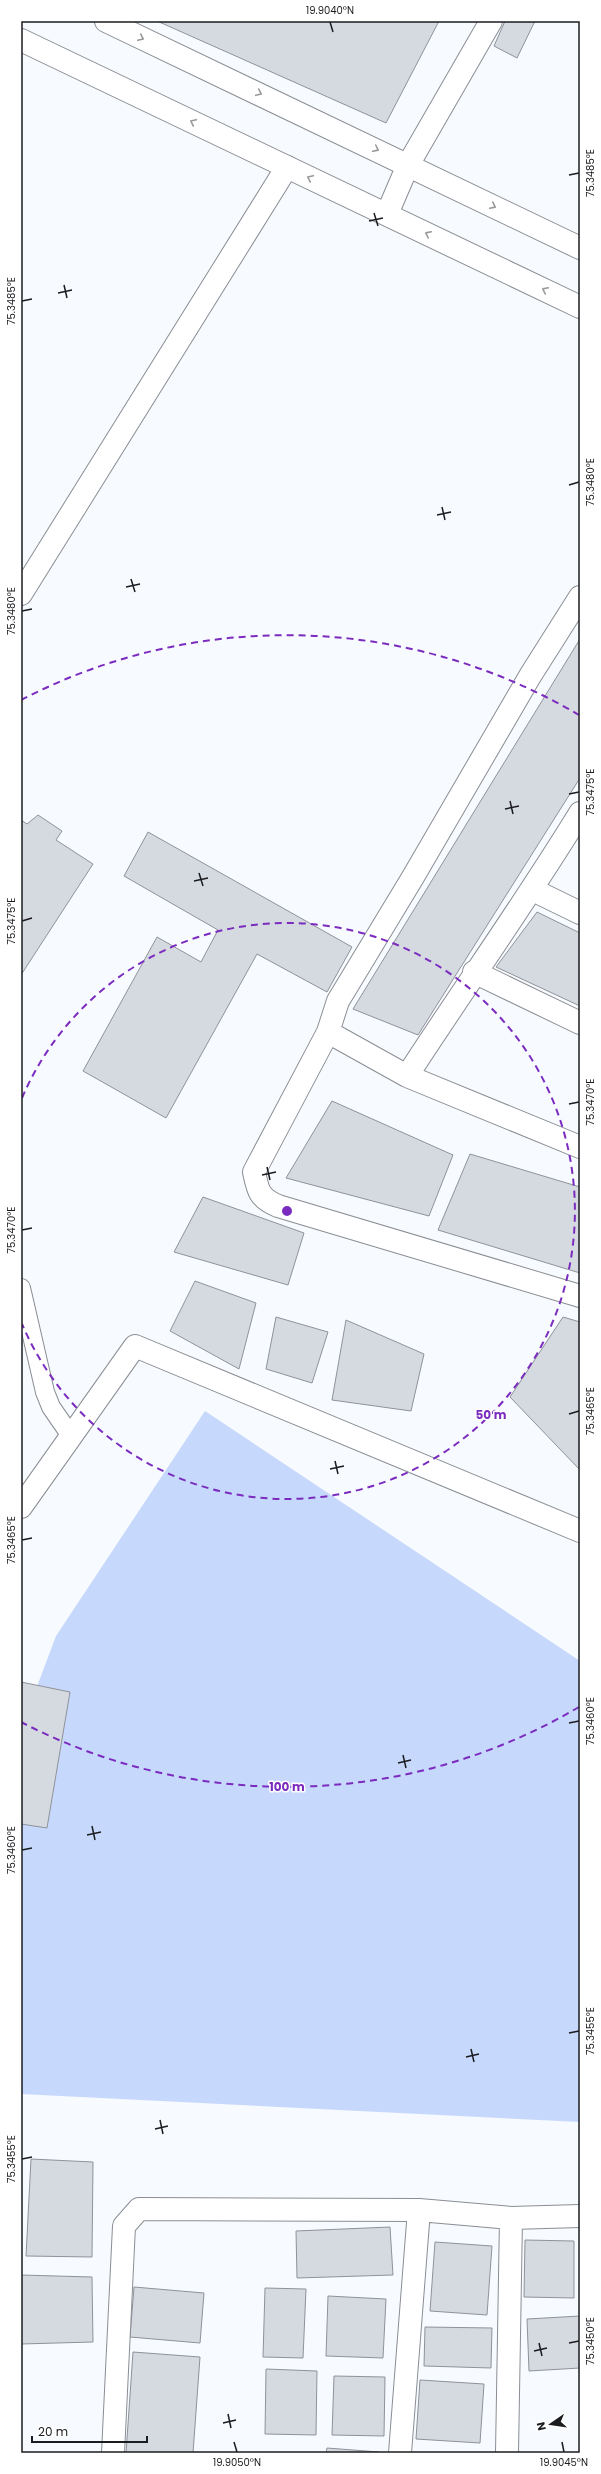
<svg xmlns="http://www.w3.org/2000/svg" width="601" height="2474" viewBox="0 0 601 2474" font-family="Poppins,sans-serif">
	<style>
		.green { fill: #c6d8fc }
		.building { fill: #d5d9e0; stroke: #8f9299 }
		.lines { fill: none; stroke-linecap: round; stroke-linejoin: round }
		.service-casing { stroke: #8a8e94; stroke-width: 20 }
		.minor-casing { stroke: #8a8e94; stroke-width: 24 }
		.tertiary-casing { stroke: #8a8e94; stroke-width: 24 }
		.service { stroke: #fff; stroke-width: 18 }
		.minor { stroke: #fff; stroke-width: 22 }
		.tertiary { stroke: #fff; stroke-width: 22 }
		.oneway { stroke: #98999a }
		.ticks { fill: none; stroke: #1b1c1f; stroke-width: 1.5 }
		.ring { fill: none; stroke: #7b2cbf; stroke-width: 2; stroke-dasharray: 7 5 }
		.centre { fill: #7b2cbf; stroke: #fff; stroke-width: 2 }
		.ring-label { font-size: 12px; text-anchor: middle; font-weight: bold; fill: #7b2cbf; stroke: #fff; stroke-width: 3; stroke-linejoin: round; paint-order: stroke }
		.neatline { fill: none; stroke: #1b1c1f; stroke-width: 1.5 }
		.ticks-label { font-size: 10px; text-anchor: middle; fill: #1b1c1f }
	</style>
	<rect width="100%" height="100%" fill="#f7fafe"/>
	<path class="green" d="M205 1411 580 1661V2122L21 2094V1729L56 1636Z"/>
	<path class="building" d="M157 21H439L386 123Z
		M505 21H535L517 58 494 46Z
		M580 639V778L418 1035 353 1009Z
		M38 815 62 831 56 840 93 864 21 975V820L27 824Z
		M148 832 352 947 327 992 257 954 166 1118 83 1071 157 937 201 962 218 930 124 876Z
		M537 912 580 933V1006L496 967Z
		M332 1101 453 1155 429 1216 286 1178Z
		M470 1154 580 1187V1273L438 1230Z
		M203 1197 304 1233 288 1285 174 1252Z
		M195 1281 256 1303 239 1369 170 1331Z
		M276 1317 328 1332 312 1383 266 1369Z
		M563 1317 580 1322V1470L510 1397Z
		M346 1320 424 1354 411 1411 332 1400Z
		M21 1682 70 1692 47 1828 21 1824Z
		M31 2159 93 2162 92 2257 26 2256Z
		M390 2227 393 2275 297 2278 296 2231Z
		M525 2240 574 2241V2298L524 2297Z
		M435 2242 492 2246 487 2315 430 2311Z
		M21 2275 92 2277 93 2342 21 2344Z
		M134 2287 204 2293 200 2343 130 2337Z
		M265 2288 306 2289 303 2358 263 2357Z
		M328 2296 386 2299 383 2358 326 2356Z
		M580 2316V2368L529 2371 527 2319Z
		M425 2327 492 2328 491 2368 424 2366Z
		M133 2352 200 2357 193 2453H126Z
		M266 2369 317 2371 316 2435 265 2434Z
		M334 2376 385 2377 384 2436 332 2435Z
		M420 2380 484 2384 480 2443 416 2439Z
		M327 2448 379 2452V2453H326Z"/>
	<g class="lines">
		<defs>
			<path id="service" d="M21 1288 45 1392 51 1407 71 1436"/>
			<path id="minor" d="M387 214 408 165 491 21
				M21 594 287 167
				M580 597 530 676 413 877 338 1001 328 1032 254 1172C258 1191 259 1198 278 1206L580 1296
				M533 890 580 913
				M474 972 580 1023
				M328 1032 407 1076 580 1147
				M407 1076C464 988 525 903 580 813
				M21 1507 135 1346 580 1531
				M113 2453 124 2226 139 2209 419 2210 511 2218 580 2216
				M400 2453 419 2210
				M507 2453 511 2218"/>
			<path id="tertiary" d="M106 21 580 248
				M21 40 580 307"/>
		</defs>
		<use href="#service" class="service-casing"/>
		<use href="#minor" class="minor-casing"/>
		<use href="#tertiary" class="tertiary-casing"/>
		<use href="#service" class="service"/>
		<use href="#minor" class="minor"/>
		<use href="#tertiary" class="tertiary"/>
	</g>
	<defs><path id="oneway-chevron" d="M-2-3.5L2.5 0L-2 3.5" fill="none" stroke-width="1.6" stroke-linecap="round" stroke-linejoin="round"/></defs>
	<g class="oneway">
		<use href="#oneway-chevron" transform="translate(141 38) rotate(25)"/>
		<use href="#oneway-chevron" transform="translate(259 93) rotate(25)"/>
		<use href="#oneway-chevron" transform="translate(193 122) rotate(-155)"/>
		<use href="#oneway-chevron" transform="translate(376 149) rotate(26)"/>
		<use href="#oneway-chevron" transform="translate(310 178) rotate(-155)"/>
		<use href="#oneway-chevron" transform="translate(493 206) rotate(26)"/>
		<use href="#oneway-chevron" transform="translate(428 234) rotate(-154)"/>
		<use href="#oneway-chevron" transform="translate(545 290) rotate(-154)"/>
	</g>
	<path class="ticks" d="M330 22 333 32M569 175 579 173M374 213 378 226M369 221 383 218M64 285 67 298M58 293 72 290M22 301 32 299M569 485 579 482M442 507 445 520M437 515 451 512M131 579 135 592M126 587 140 584M22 611 32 609M569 794 579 792M510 801 513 814M505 809 519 806M199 873 203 886M194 881 208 878M22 921 32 918M569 1104 579 1102M267 1167 270 1180M262 1175 276 1172M22 1230 32 1228M569 1414 579 1411M335 1461 338 1474M330 1469 344 1466M22 1540 32 1538M569 1723 579 1721M403 1755 406 1768M398 1763 411 1760M92 1826 95 1840M87 1835 101 1832M22 1850 32 1848M569 2033 579 2031M471 2049 474 2062M466 2057 479 2054M160 2120 163 2134M155 2129 168 2126M22 2159 32 2157M539 2343 542 2356M569 2343 579 2341M534 2351 547 2348M228 2414 231 2428M223 2423 236 2420M234 2442 237 2452M562 2442 564 2452"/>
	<g class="ring">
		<path d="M22 1098A288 288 0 1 1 22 1324"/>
		<path d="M579 1707A576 576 0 0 1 21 1722M21 700A576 576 0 0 1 579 715"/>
	</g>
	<circle cx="287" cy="1211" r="6" class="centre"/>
	<g class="ring-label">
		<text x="491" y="1419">50 m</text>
		<text x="287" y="1791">100 m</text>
	</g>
	<rect width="601" height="2474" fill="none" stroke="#ffffff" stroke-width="44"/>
	<g transform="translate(551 2424) rotate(257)" stroke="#ffffff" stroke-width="3" paint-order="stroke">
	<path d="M0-3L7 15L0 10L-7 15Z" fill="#1b1c1f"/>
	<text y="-6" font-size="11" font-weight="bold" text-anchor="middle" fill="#1b1c1f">N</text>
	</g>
	<path d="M32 2436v6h115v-6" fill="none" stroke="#1b1c1f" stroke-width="2"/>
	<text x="38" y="2436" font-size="12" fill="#1b1c1f" stroke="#ffffff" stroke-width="3" paint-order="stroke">20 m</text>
	<rect x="22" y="22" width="557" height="2430" class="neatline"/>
	<g class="ticks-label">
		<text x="330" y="14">19.9040°N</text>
		<text transform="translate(590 173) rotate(-90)" y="4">75.3485°E</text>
		<text transform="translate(11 301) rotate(-90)" y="4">75.3485°E</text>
		<text transform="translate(590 482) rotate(-90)" y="4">75.3480°E</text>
		<text transform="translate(11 611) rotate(-90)" y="4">75.3480°E</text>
		<text transform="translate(590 792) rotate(-90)" y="4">75.3475°E</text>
		<text transform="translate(11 921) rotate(-90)" y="4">75.3475°E</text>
		<text transform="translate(590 1102) rotate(-90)" y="4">75.3470°E</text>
		<text transform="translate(11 1230) rotate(-90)" y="4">75.3470°E</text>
		<text transform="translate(590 1411) rotate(-90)" y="4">75.3465°E</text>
		<text transform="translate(11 1540) rotate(-90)" y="4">75.3465°E</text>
		<text transform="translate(590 1721) rotate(-90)" y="4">75.3460°E</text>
		<text transform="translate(11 1850) rotate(-90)" y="4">75.3460°E</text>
		<text transform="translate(590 2031) rotate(-90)" y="4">75.3455°E</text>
		<text transform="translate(11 2159) rotate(-90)" y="4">75.3455°E</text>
		<text transform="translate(590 2341) rotate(-90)" y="4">75.3450°E</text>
		<text x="237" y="2466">19.9050°N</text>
		<text x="564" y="2466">19.9045°N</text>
	</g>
</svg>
